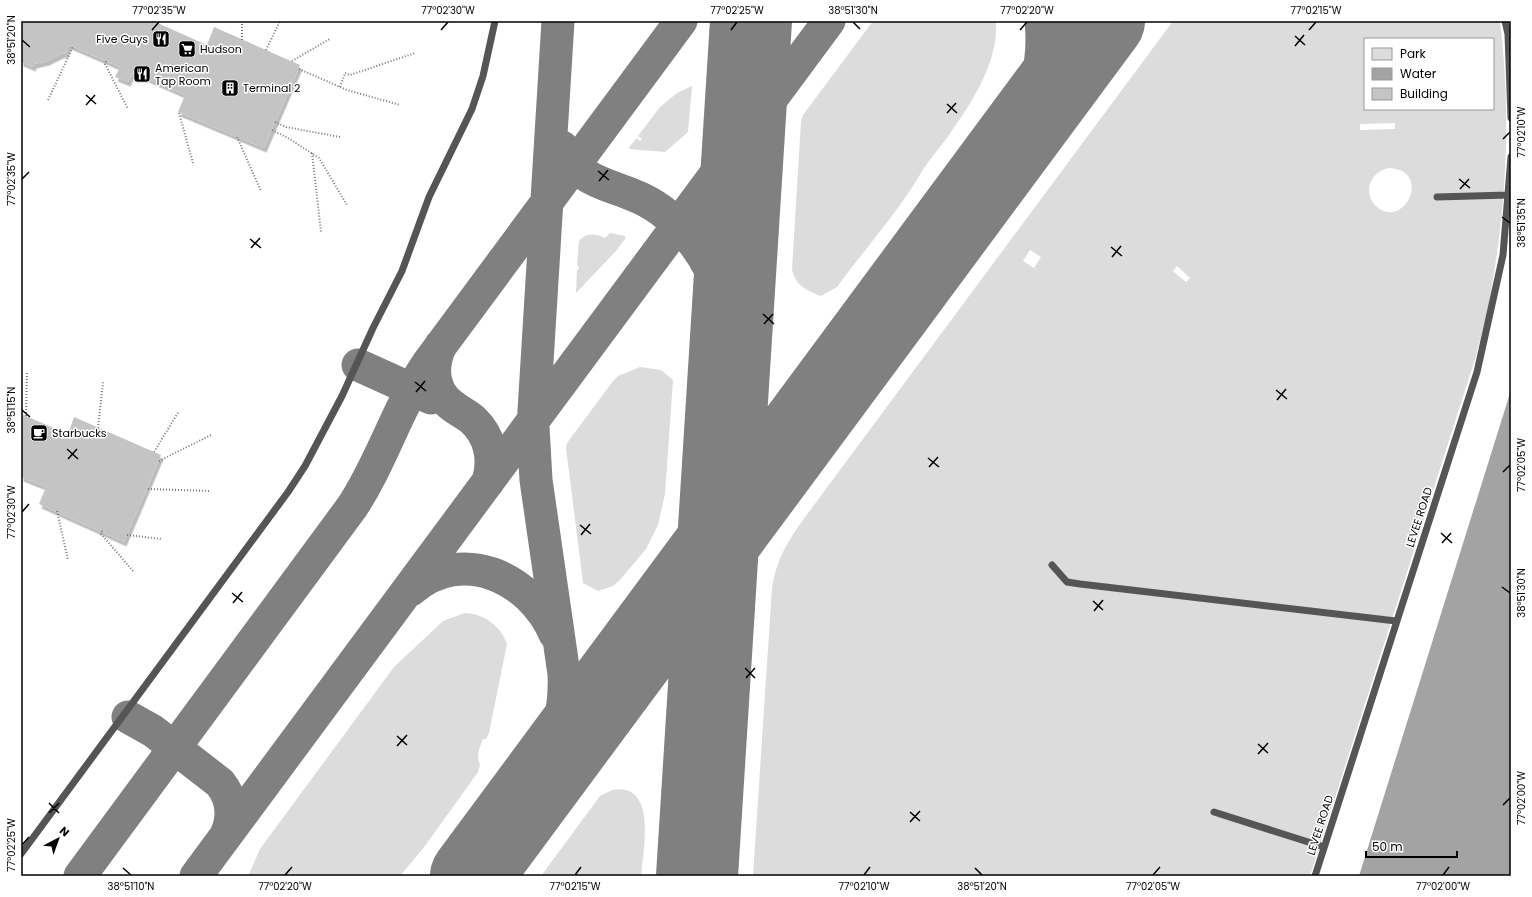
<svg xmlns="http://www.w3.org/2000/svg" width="1532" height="897" viewBox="0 0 1532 897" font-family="Poppins,sans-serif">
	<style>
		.green { fill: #dcdcdc; fill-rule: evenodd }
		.water { fill: #a3a3a3 }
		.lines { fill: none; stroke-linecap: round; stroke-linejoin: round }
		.taxiway { stroke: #808080; stroke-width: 33 }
		.runway { stroke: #808080; stroke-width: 82 }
		.building { fill: #c4c4c4; filter: url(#shadow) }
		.path { stroke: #777; stroke-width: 2; stroke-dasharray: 1 2; stroke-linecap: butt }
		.service { stroke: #555; stroke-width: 7 }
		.ticks { fill: none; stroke: #000; stroke-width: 1.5 }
		.labels { text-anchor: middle; stroke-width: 3; stroke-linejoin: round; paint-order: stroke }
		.poi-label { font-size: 11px; fill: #000; stroke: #fff; text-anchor: start }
		.street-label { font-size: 11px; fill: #000; stroke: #fff }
		.neatline { fill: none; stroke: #000; stroke-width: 1.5 }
		.ticks-label { font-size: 10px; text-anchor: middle; fill: #000 }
	</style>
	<defs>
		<filter id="shadow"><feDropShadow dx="2.5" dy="4.5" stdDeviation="0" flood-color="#0004"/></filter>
	</defs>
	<rect width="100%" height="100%" fill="#fff"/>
	<path class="green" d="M873 21H996C999 63 970 106 946 139 938 150 928 161 921 173 899 211 864 250 837 287L821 296C806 290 796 286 792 270L801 121 803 115Z
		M1173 21H1500C1511 111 1507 201 1491 291 1488 313 1481 334 1476 356L1310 876H753L772 588C778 552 793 534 814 505ZM1365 39H1493V109H1365ZM1395 123V129L1360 130V124ZM1389 168C1434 170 1403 233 1375 205 1362 190 1372 171 1389 168ZM1030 250 1041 257 1034 268 1023 261ZM1177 266 1190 278 1186 282 1173 271Z
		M692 86 688 132 665 152 629 149 630 146 637 138 640 141 642 139 638 136 660 107 677 93Z
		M610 233 625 236V239L615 252 576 293 577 270 579 268 577 264 579 241C587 232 596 234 605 238Z
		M640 367 661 370 673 380 665 494 658 525 646 549 620 580 613 586 598 591 583 583 566 448 567 443 613 381 618 376Z
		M465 613C483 613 502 627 507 644L489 733 486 739H483C479 750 476 754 480 765L478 772 425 846 400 876H248L260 849 394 667 443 621Z
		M612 790C658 782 643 850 641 876H541L600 796Z"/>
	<path class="water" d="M1511 390V876H1359Z"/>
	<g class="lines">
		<path class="taxiway" d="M1012 145C1032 102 1046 69 1041 21
			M562 147C580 181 601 182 633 195 675 211 707 253 721 295 727 313 728 332 730 352
			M441 345C431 365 432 389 450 404 457 410 466 414 473 420 490 436 495 459 488 482
			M358 365 431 398
			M411 590C462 545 531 578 555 634
			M128 717 153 731 220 783C233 799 234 817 226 835
			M475 871 551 745C562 723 565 698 564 674L536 480 533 427 558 21
			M80 876 352 507C382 462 397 408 428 363L681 21
			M196 876 829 21"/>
		<path class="runway" d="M471 876 1104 21
			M697 876 751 21"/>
	</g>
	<path class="building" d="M21 21H153L207 45 214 27 300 65 264 148 178 112 185 95 133 72 128 82 115 77 120 67 69 45 65 54 63 53 47 61 34 64 33 67 21 62Z
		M21 414 68 434 74 417 161 455 124 542 39 504 46 487 21 477Z"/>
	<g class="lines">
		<path class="path" d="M242 21V40
			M266 50 280 21
			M106 61 105 64 128 109
			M292 61 330 39
			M299 69 347 90 400 105
			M340 87 345 73 350 75 415 53
			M48 100 73 47
			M179 113 193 163
			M275 122 286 127 340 137
			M272 130 288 138 319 158 347 205
			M237 137 261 191
			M312 153 321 232
			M26 416 27 371
			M98 428 103 382
			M154 452 179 411
			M159 461 211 435
			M148 489 210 491
			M57 511 68 560
			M102 531 101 534 134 572
			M127 535 162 539"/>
		<path class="service" d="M1505 21 1508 34 1511 118
			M1437 197 1508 195
			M1052 565 1067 582 1080 584 1396 621
			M1214 812 1324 847
			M21 854 288 492 305 466 342 396 373 328 402 271 429 197 472 109 483 76 495 21
			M1315 876 1477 372 1503 255 1511 157"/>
	</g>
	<path class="ticks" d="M853 22 860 29M152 30 159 22M441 30 448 22M731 30 737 22M1020 30 1027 22M1309 30 1316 22M1295 36 1305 45M22 40 30 47M1295 46 1304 35M86 95 96 104M947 104 957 113M86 105 95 95M947 113 956 103M1503 139 1510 132M598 171 609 180M22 179 29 172M1459 179 1470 188M599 181 608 170M1460 189 1469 179M1502 217 1510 223M250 239 261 248M1111 247 1122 256M251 248 260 238M1112 257 1121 246M763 314 774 324M764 324 773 314M415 382 426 391M1276 390 1287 399M416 392 425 381M1277 400 1286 389M22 410 30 417M67 449 78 459M928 458 939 467M68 459 77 449M929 467 938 457M1503 472 1510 465M22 512 29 504M580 525 591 534M1441 533 1452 543M581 535 590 524M1442 543 1451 533M1502 587 1510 593M232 593 243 602M1093 601 1103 610M233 603 242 592M1094 611 1103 600M745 668 755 678M746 678 755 668M397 736 407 745M1258 744 1268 753M397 746 407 735M1258 754 1268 743M49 803 59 813M1503 805 1510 798M910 812 920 821M49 813 59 803M910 822 920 811M22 845 29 837M123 868 131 875M975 868 982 875M285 875 292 867M575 875 581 867M864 875 870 867M1153 875 1160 867M1443 875 1449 867"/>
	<defs>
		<symbol id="restaurant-square" viewBox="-11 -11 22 22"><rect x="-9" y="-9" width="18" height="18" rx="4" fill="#000" stroke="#fff"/><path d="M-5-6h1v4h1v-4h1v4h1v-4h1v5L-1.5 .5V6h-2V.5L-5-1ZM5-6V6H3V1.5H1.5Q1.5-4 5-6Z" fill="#fff"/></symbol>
		<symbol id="supermarket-square" viewBox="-11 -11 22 22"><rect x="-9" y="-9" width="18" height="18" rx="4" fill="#000" stroke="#fff"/><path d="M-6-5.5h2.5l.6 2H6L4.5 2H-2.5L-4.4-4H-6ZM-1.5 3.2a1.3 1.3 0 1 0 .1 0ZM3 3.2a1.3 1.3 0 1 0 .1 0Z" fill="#fff"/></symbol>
		<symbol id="building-square" viewBox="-11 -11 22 22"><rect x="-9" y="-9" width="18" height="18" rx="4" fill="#000" stroke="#fff"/><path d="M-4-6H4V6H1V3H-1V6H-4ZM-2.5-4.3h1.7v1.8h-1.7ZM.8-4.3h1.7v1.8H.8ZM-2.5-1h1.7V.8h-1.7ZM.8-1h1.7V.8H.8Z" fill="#fff"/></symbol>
		<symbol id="cafe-square" viewBox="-11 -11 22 22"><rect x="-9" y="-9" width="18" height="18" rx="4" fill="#000" stroke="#fff"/><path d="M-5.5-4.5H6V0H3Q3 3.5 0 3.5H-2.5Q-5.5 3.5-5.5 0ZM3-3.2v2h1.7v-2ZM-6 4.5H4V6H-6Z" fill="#fff"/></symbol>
	</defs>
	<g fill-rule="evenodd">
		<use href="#restaurant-square" x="151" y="29" width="20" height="20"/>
		<use href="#supermarket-square" x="177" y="39" width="20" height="20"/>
		<use href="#restaurant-square" x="132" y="64" width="20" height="20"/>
		<use href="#building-square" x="220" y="78" width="20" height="20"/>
		<use href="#cafe-square" x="29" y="423" width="20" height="20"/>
	</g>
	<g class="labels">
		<g class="poi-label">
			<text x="148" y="43" text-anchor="end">Five Guys</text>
			<text x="200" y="53">Hudson</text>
			<text x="155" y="72">American<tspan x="155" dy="13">Tap Room</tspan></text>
			<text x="243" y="92">Terminal 2</text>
			<text x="52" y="437">Starbucks</text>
		</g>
		<g class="street-label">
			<text transform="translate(1419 517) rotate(-72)" y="4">LEVEE ROAD</text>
			<text transform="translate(1320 825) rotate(-72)" y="4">LEVEE ROAD</text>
		</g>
	</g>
	<rect width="1532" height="897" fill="none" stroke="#ffffff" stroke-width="44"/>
	<rect x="1364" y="38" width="130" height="72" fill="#ffffff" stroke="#999999"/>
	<rect x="1372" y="48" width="20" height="12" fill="#dcdcdc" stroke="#999999"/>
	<text x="1400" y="58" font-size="12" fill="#000000">Park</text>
	<rect x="1372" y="68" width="20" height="12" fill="#a3a3a3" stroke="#999999"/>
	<text x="1400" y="78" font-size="12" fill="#000000">Water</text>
	<rect x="1372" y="88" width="20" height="12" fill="#c4c4c4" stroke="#999999"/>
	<text x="1400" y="98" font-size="12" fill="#000000">Building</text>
	<g transform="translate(58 839) rotate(41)" stroke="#ffffff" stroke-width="3" paint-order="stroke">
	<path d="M0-3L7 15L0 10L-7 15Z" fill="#000000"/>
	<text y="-6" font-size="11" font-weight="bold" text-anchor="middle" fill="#000000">N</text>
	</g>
	<path d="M1366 851v6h91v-6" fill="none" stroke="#000000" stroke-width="2"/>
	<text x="1372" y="851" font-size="12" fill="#000000" stroke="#ffffff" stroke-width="3" paint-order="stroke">50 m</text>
	<rect x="22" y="22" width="1488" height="853" class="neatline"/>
	<g class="ticks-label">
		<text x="159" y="14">77°02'35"W</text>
		<text x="448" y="14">77°02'30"W</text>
		<text x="737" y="14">77°02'25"W</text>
		<text x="853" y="14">38°51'30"N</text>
		<text x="1027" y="14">77°02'20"W</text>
		<text x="1316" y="14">77°02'15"W</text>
		<text transform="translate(11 40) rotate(-90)" y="4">38°51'20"N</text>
		<text transform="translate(1521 132) rotate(-90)" y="4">77°02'10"W</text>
		<text transform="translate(11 179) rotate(-90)" y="4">77°02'35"W</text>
		<text transform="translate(1521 223) rotate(-90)" y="4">38°51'35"N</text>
		<text transform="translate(11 410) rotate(-90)" y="4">38°51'15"N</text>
		<text transform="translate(1521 465) rotate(-90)" y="4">77°02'05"W</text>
		<text transform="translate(11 512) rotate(-90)" y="4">77°02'30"W</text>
		<text transform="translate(1521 593) rotate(-90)" y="4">38°51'30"N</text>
		<text transform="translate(1521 798) rotate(-90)" y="4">77°02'00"W</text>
		<text transform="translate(11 845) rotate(-90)" y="4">77°02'25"W</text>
		<text x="131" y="890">38°51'10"N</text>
		<text x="285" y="890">77°02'20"W</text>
		<text x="575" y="890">77°02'15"W</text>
		<text x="864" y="890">77°02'10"W</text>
		<text x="982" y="890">38°51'20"N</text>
		<text x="1153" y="890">77°02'05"W</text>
		<text x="1443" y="890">77°02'00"W</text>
	</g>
</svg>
